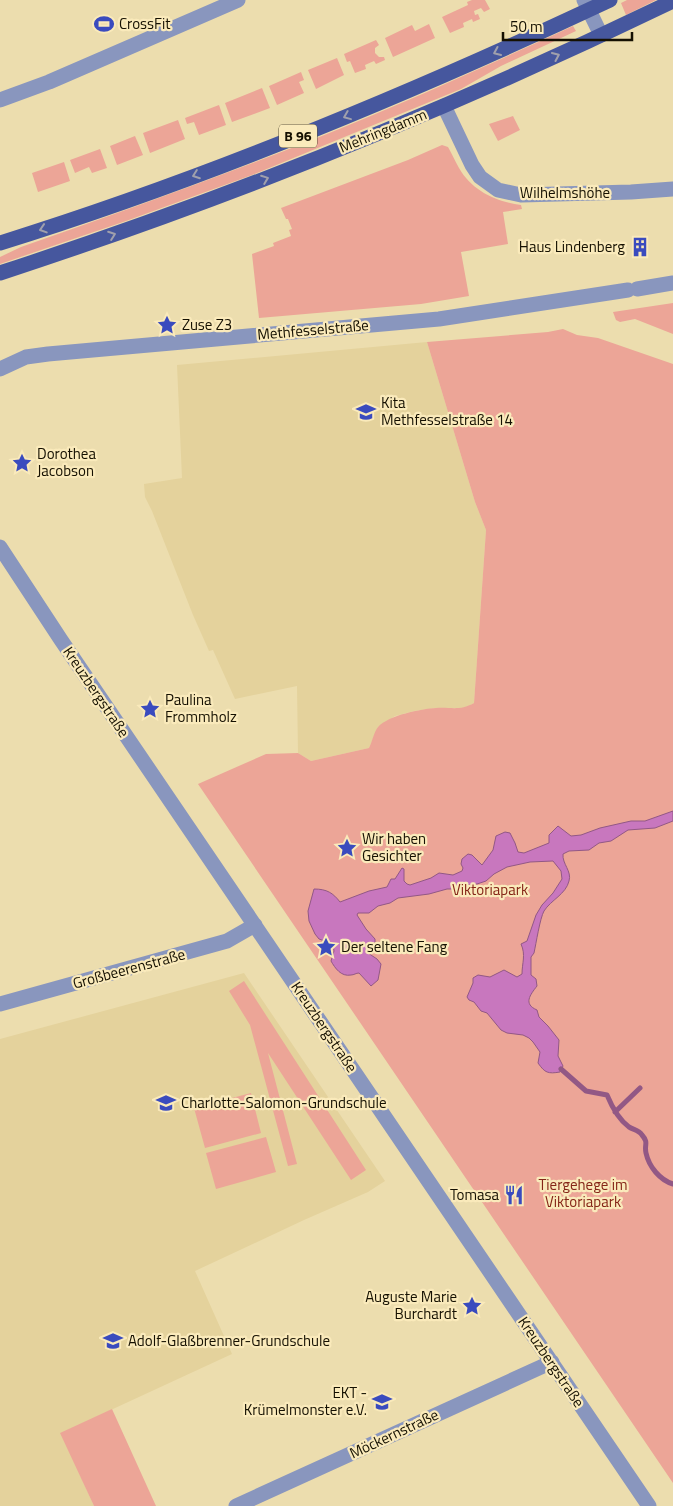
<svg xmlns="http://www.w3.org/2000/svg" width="673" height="1506" viewBox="0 0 673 1506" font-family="'Titillium Web',sans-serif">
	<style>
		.built { fill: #e4d29c }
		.green { fill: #eca597 }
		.water { fill: #c877be; stroke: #925885 }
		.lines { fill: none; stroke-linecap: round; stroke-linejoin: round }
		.stream { stroke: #925885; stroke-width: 5 }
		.minor { stroke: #8996be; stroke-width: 15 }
		.major { stroke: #46579e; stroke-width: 15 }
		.oneway { stroke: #a0a0ac }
		.labels { text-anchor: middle; stroke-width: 4.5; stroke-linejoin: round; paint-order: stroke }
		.shield { fill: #faeabb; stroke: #5a5139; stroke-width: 1 }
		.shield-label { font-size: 14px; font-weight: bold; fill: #151001 }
		.poi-label { font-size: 15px; fill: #151001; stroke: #faeabb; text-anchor: start }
		.street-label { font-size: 15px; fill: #151001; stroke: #faeabb }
		.park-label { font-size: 15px; fill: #852517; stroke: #faeabb }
	</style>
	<rect width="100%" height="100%" fill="#ecddae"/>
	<path class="built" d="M427 342 475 502 486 530 474 703 465 708H435L414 711 395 716 378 727 369 748 311 761 298 753 297 686 235 699 213 650 209 651 193 615 152 511 145 497 144 484 182 478 177 365Z
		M244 973 385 1181 368 1192 304 1220 195 1271 232 1354 61 1433 94 1506H0V1039Z"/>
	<path class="green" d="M472 0H485L490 9 484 12 481 8 474 11 475 15 478 14 480 19 473 22 472 19 463 23 464 27 450 33 442 17 468 5 467 2Z
		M627 0H656L626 15 621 3Z
		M429 24 435 38 393 57 385 38 412 25 415 31Z
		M573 26 576 31 501 66 461 89 252 175 126 221 0 264V257L21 247C109 216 197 185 284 151 382 113 478 70 573 26Z
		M376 40 379 45 375 48V53L379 57H384L385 60 376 64 374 61 365 65 366 69 355 73 350 61 347 62 344 54Z
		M337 58 344 75 316 89 308 70Z
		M301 72 304 80 299 82 304 93 277 105 269 86Z
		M262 88 270 108 232 122 225 103Z
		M219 105 226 125 199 135 194 122 187 124 185 118Z
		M513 116 520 130 498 141 489 124Z
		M178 120 185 139 150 153 143 133Z
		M135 136 143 155 117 165 110 146Z
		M442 145 448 147C452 154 455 161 459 168 472 191 497 202 521 205L522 209 503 212 508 244 461 252 469 296 421 304 259 318 252 254 274 246 273 243 291 236 289 230 292 229 288 219H286L281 208 408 160Z
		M100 149 107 168 92 173 89 167 75 173 70 160Z
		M64 162 70 181 38 192 32 173Z
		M673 303V334L635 319 620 322 616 320 613 312Z
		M563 329 577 335 598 338 673 364V1483L198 784 266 754 298 753 311 761 369 748C372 742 374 732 378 727 389 715 421 709 436 708 452 707 460 711 474 703L486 530 475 502 427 342 548 332Z
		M244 981 366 1170 351 1180 268 1053 297 1164 288 1166 250 1025 229 991Z
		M251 1093 261 1133 205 1148 194 1108Z
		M266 1137 276 1172 216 1189 206 1153Z
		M112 1409 156 1506H94L60 1433Z"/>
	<path class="water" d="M673 811V821L655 828 628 830 611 841 599 843 589 850 569 851 563 854C562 864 572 871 569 881 566 894 551 900 544 911 540 918 536 944 534 953L531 957V975L536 979 537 986C530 995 523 1004 537 1010L539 1017 548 1026 559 1040 558 1056 563 1066 560 1072C548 1074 545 1073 538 1063L540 1052 533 1042 529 1038 523 1035 507 1033 501 1030 487 1013 481 1011 474 1002 469 1000 467 997 473 983V978L478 975 490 977 504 970 517 977 522 974C522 963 526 955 521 944L527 941 536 915 542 905 553 893 562 879 561 871 553 861 530 862 507 867 494 874 486 881 477 884 467 885 458 889H447L429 894 398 898 390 903 378 906 369 913H358L357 915 366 929 375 939V942L368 953 377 959 381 964 378 980 371 986 359 973C356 973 354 975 351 975 341 977 335 968 331 961L334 951 333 944 319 939 315 934 309 921 308 911 314 889C327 889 333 893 340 902L369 891 387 887 391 879H395L402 868 404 869V881L407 884 410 885 431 878 439 873 453 875 462 871 463 868 461 864 462 859 468 854 472 855 482 865 493 850 496 836 505 832 510 833 515 843 518 852 524 853 549 843V835L558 826 571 836 581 835 600 828 631 821H645Z"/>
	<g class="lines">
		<path class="stream" d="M561 1069 586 1091 607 1095C612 1107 618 1119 629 1127 634 1130 639 1130 642 1135 649 1143 644 1144 646 1153 649 1167 660 1180 673 1184
			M615 1112 640 1088"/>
		<path class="minor" d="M584 0 601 35
			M0 100 49 82 238 0
			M444 106 472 165 480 177 498 190 521 195 631 192 673 189
			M637 289 673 283
			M0 369 26 357 48 354 439 319 628 290
			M0 547 61 640 649 1506
			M0 1004 227 941 255 925
			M236 1506 552 1362"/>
		<path class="major" d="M0 243C209 178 412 93 610 0
			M0 273C230 198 455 107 673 1"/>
	</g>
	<defs><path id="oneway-chevron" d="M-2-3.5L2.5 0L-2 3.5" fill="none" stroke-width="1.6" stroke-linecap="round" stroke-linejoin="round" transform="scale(1.25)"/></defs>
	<g class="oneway">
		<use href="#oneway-chevron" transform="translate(497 52) rotate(156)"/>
		<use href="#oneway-chevron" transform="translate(556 56) rotate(-24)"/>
		<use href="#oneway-chevron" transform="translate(347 116) rotate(158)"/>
		<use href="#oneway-chevron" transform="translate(196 175) rotate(160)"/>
		<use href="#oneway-chevron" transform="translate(265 179) rotate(-21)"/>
		<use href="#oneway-chevron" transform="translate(43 229) rotate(162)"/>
		<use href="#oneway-chevron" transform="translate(112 235) rotate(-20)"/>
	</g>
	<defs>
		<symbol id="stadium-bare" viewBox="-9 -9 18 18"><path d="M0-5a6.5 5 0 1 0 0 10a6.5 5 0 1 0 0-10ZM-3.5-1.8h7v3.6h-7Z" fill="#3a4bbe" stroke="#faeabb" stroke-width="2.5" paint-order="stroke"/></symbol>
		<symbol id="building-bare" viewBox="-9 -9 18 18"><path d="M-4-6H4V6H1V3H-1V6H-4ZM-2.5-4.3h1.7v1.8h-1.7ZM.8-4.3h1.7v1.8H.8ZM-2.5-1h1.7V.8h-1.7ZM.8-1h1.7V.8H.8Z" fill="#3a4bbe" stroke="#faeabb" stroke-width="2.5" paint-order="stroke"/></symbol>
		<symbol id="sight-bare" viewBox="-9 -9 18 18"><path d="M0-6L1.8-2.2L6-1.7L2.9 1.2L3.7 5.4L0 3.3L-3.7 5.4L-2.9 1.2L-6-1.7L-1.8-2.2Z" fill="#3a4bbe" stroke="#faeabb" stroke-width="2.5" paint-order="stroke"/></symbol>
		<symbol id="school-bare" viewBox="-9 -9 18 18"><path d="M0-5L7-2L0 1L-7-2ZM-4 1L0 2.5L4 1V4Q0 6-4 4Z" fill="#3a4bbe" stroke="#faeabb" stroke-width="2.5" paint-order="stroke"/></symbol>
		<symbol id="restaurant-bare" viewBox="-9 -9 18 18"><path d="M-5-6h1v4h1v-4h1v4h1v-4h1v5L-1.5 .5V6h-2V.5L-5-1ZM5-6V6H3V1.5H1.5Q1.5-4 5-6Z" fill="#3a4bbe" stroke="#faeabb" stroke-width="2.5" paint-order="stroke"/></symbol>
	</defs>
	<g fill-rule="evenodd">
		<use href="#stadium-bare" x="90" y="10" width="28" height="28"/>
		<use href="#building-bare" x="626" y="233" width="28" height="28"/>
		<use href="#sight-bare" x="153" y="311" width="28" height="28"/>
		<use href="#school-bare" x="352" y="398" width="28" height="28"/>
		<use href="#sight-bare" x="8" y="449" width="28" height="28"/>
		<use href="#sight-bare" x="136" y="695" width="28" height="28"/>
		<use href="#sight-bare" x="333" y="834" width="28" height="28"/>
		<use href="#sight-bare" x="312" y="933" width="28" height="28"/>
		<use href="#school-bare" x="152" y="1089" width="28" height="28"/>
		<use href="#restaurant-bare" x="500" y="1181" width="28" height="28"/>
		<use href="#sight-bare" x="458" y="1292" width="28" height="28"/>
		<use href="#school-bare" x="99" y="1327" width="28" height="28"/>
		<use href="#school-bare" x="368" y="1388" width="28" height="28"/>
	</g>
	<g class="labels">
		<rect class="shield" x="279" y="124.5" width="38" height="23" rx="4"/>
		<g class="shield-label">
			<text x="298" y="141">B 96</text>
		</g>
		<g class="poi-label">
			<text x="119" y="29">CrossFit</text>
			<text x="625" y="252" text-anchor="end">Haus Lindenberg</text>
			<text x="182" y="330">Zuse Z3</text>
			<text x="381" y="408">Kita<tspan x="381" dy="17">Methfesselstraße 14</tspan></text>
			<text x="37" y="459">Dorothea<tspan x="37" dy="17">Jacobson</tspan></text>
			<text x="165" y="705">Paulina<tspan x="165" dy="17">Frommholz</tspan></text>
			<text x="362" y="844">Wir haben<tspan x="362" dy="17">Gesichter</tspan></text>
			<text x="341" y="952">Der seltene Fang</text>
			<text x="181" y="1108">Charlotte-Salomon-Grundschule</text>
			<text x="499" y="1200" text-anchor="end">Tomasa</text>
			<text x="457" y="1302" text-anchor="end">Auguste Marie<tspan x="457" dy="17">Burchardt</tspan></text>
			<text x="128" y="1346">Adolf-Glaßbrenner-Grundschule</text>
			<text x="367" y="1398" text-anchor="end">EKT -<tspan x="367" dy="17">Krümelmonster e.V.</tspan></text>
		</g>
		<g class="street-label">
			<text transform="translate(383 131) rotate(-22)" y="5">Mehringdamm</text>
			<text x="565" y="198">Wilhelmshöhe</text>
			<text transform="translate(313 330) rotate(-5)" y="5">Methfesselstraße</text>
			<text transform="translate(96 692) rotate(56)" y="5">Kreuzbergstraße</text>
			<text transform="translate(129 969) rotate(-15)" y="5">Großbeerenstraße</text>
			<text transform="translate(324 1027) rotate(56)" y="5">Kreuzbergstraße</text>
			<text transform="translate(551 1362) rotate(56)" y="5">Kreuzbergstraße</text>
			<text transform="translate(394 1434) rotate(-25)" y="5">Möckernstraße</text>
		</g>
		<g class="park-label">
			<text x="490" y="895">Viktoriapark</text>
			<text x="583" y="1190">Tiergehege im<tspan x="583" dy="17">Viktoriapark</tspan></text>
		</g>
	</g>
	<path d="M503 32v8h129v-8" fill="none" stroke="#151001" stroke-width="2.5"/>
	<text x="510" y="32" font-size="15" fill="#151001" stroke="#faeabb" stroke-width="4" paint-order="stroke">50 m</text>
</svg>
